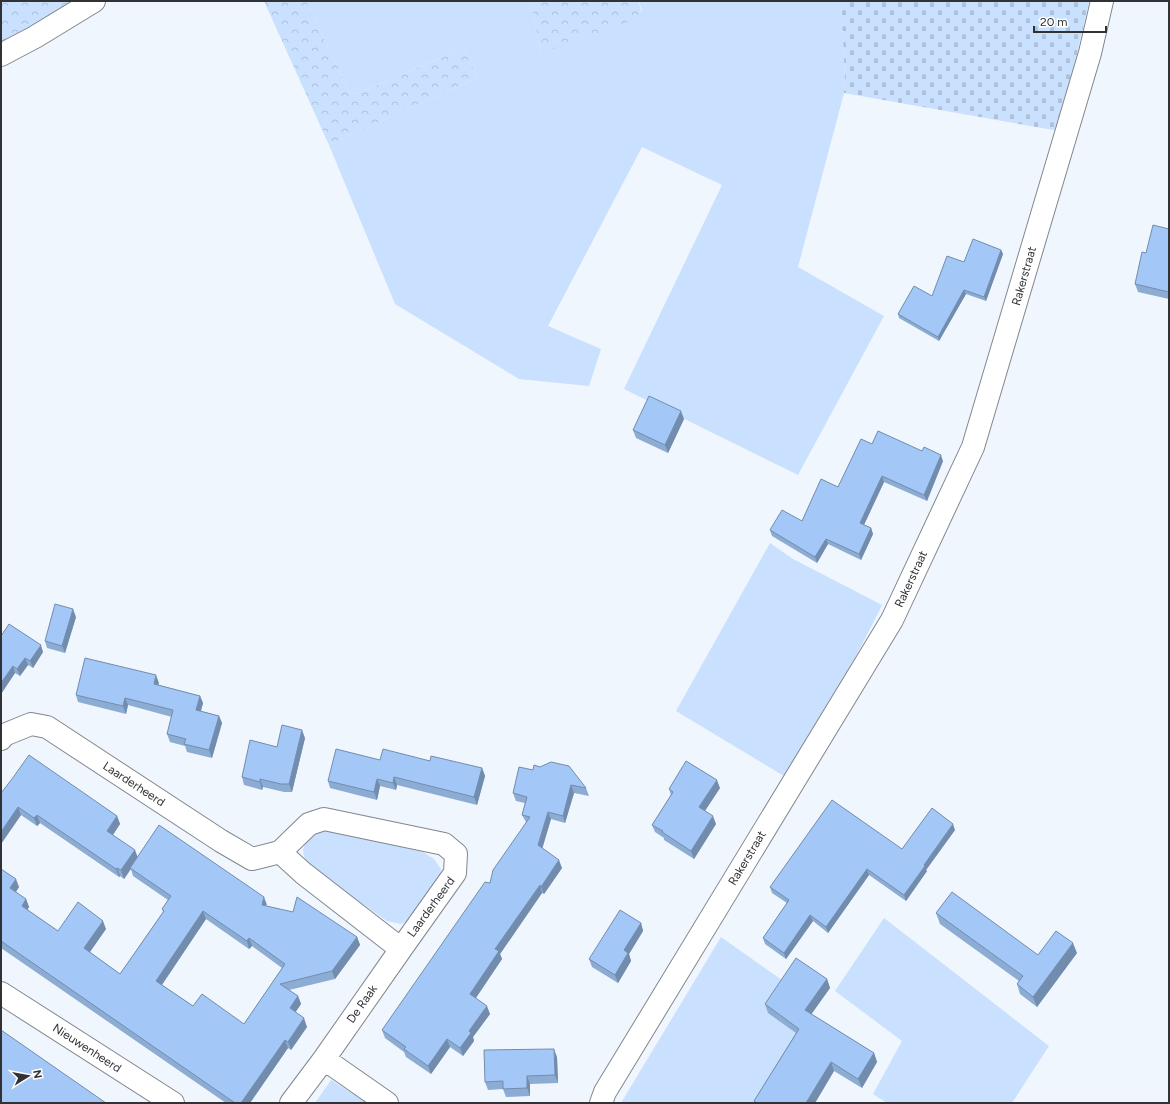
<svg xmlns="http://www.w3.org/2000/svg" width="1170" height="1104" viewBox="0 0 1170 1104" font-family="Figtree,sans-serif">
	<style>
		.green { fill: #c9e0fe }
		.forest { fill: url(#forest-crowns) }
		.cemetery { fill: url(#cemetery-stones) }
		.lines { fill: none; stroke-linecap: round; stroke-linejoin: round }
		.minor-casing { stroke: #82878e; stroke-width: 24 }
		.minor { stroke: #fff; stroke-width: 22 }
		.wall { fill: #8cacd4; fill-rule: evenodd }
		.shaded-wall { fill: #728cad }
		.building { fill: #a3c8f7; stroke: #728cad; fill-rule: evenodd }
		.labels { text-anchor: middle; stroke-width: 3.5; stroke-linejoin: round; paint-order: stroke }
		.street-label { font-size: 12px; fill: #303235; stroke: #fff }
	</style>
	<defs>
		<pattern id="forest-crowns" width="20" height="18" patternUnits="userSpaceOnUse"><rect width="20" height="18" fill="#c9e0fe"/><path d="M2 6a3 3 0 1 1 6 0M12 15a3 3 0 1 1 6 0" fill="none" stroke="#adc1da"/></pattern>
		<pattern id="cemetery-stones" width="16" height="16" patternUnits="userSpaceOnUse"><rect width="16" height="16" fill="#c9e0fe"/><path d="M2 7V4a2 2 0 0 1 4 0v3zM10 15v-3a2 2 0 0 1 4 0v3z" fill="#adc1da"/></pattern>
	</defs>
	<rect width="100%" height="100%" fill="#f0f6fd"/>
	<path class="green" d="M306 1H530L541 53 642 11 639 1H841L845 78 844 93 798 267 884 316 798 475 624 389 722 185 642 147 548 326 601 349 589 386 519 379 395 304 329 145 477 78 464 48 356 94 350 93Z
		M770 543 793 559 882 605C853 664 820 722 784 776L676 711Z
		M332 830 423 852 434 859 441 869 439 881 412 919 401 924 387 921 313 869C310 865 305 860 304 856 300 844 312 833 323 831 326 830 329 830 332 830Z
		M884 918 1049 1046 1012 1103H887L873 1094 902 1041 835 991Z
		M721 937 803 995 808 1024 758 1103H621Z
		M331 1080 367 1103H315Z"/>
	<path class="forest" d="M1 1H86L1 50Z
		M264 1H306L350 93 356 94 464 48 477 78 329 145Z
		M530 1H639L642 17 541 53Z"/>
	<path class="cemetery" d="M841 1 1089 2 1059 131 844 93 845 78Z"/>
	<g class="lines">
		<defs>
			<path id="minor" d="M1 55 35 37 94 1
				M1 739 4 735 31 724 47 727 221 841 252 859 280 852 303 873 401 949 455 873 456 854 444 844 324 819 309 824 280 852
				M1 993 173 1103
				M324 1059 387 1103
				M291 1103 324 1059 401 949
				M601 1103 605 1092 892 620 973 447 1090 53 1102 1"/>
		</defs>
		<use href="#minor" class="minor-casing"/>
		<use href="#minor" class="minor"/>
	</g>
	<path class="wall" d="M1169 229V299L1138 292 1135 284 1146 253Z
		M1001 250 1003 254 986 301 966 294 939 341 899 318 898 314 932 296 964 262Z
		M684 419 668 453 636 438 633 430Z
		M872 444 943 461 927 501 884 482 864 525 871 528 873 534 861 560 828 544 817 563 772 536 770 530 802 521 838 487Z
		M76 617 65 653 47 648 45 641Z
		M1 636 43 652 33 668 28 665 20 676 15 673 1 694Z
		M159 683 158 685 200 696 203 703 201 711 219 716 222 723 212 758 187 752 185 746 170 742 167 734 172 717 128 705 126 714 78 702 76 695Z
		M305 738 292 792H284L263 787 262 790 244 785 242 777 277 747Z
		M380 760 430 761 482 768 485 776 477 805 397 785 396 790 380 786 377 800 330 788 328 781Z
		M519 767 586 788 589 796 574 793 565 823 551 819 542 848 562 868 544 894 542 893 500 954 502 959 476 998 490 1014 473 1037 474 1041 463 1056 450 1047 431 1074 406 1057 404 1052 385 1038 382 1030 490 883 526 822 522 815 525 803 516 801 513 793Z
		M720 788 705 811 716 824 694 859 664 840V838L655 832 652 825 671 795 669 789Z
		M1 793 117 816 120 824 113 835 137 857 267 906 357 937 360 945 335 979 289 990 298 996 301 1004 295 1012 307 1027 291 1050 288 1048 250 1103H226L1 948V869L19 887 16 892 26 899 29 907 27 910 58 931 106 929 90 952 120 974 163 912 162 909 168 900 133 876 131 869 124 879 120 876 119 877 40 823 37 826 21 815 1 844ZM206 919 249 949 252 946 282 968 244 1024 193 1006 162 985Z
		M955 830 926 870 927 871 906 901 869 875 828 933 813 921 786 959 765 944 763 938 787 903 772 893 770 887 902 849Z
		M936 913 1038 955 1077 953 1037 1007 1020 994 1017 984 1019 981 940 924Z
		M641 923 643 931 629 954 631 961 618 983 592 967 589 959Z
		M827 979 830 988 811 1014 874 1053 877 1062 862 1088 834 1071 815 1103H755L754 1101 796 1033 768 1013 765 1004Z
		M557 1057 558 1083 530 1084V1096L506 1097 503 1089 488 1090 485 1082Z"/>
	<path class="shaded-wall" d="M1001 250 1003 254 986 301 984 297Z
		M964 290 966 294 939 341 938 337Z
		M681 411 684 419 668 453 665 445Z
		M941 455 943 461 927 501 924 495Z
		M882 476 884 482 862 529 860 523Z
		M871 528 873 534 861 560 859 554Z
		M826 539 828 544 817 563 815 557Z
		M73 609 76 617 65 653 62 646Z
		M41 645 43 652 33 668 30 661Z
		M25 658 28 665 20 676 17 669Z
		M13 666 15 673 1 694V683Z
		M156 675 159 683 156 692 154 684Z
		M200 696 203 703 199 717 196 710Z
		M125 698 128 705 126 714 123 706Z
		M219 716 222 723 212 758 209 750Z
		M302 730 305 738 292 792 289 784Z
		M482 768 485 776 477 805 474 797Z
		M394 777 397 785 396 790 393 783Z
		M260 779 263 787 262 790 260 782Z
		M377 779 380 786 377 800 374 792Z
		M717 780 720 788 702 815 699 807Z
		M571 785 574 793 565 823 563 816Z
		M18 807 21 815 1 844V832Z
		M548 812 551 819 541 853 538 845Z
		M37 815 40 823 37 826 34 818Z
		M117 816 120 824 110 839 107 831Z
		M713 816 716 824 694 859 691 851Z
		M953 824 955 830 926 870 927 871 906 901 904 895 924 865Z
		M135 850 138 858 124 879 121 870Z
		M559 860 562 868 544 894 541 887Z
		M117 868 120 876 119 877 116 869Z
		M867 869 869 875 828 933 826 927Z
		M16 879 19 887 13 896 10 888Z
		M540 885 542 893 500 954 502 959 473 1002 470 994 495 949Z
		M264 897 267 905H262Z
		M26 899 29 907 25 914 22 906Z
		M203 911 206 919 159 989 156 981Z
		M810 915 813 921 786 959 784 953Z
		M103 921 106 929 87 956 84 948Z
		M641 923 643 931 629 954 631 961 618 983 615 975 624 950Z
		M357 937 360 945 335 979 332 971Z
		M249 938 252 946 249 949 247 941Z
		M1073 943 1077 953 1037 1007 1033 997Z
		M827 979 830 988 808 1019 805 1010Z
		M298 996 301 1004 293 1016 290 1008Z
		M487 1006 490 1014 473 1037 474 1041 463 1056 460 1048 469 1031Z
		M304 1018 307 1027 291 1050 288 1042Z
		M447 1039 450 1047 431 1074 428 1066Z
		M285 1040 288 1048 250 1103H241Z
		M554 1049 557 1057 558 1083 555 1075Z
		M874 1053 877 1062 862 1088 858 1079Z
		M831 1062 834 1071 815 1103H806Z
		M527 1076 530 1084V1096L527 1088Z"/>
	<path class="building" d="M1153 225 1169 229V292L1135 284 1142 252 1146 253Z
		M973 239 1001 250 984 297 964 290 938 337 898 314 914 286 932 296 947 256 964 262Z
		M649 396 681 411 665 445 633 430Z
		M878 431 922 451 924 447 941 455 924 495 882 476 860 523 871 528 859 554 826 539 815 557 770 530 782 510 802 521 821 479 838 487 861 439 872 444Z
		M55 604 73 609 62 646 45 641Z
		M9 624 41 645 30 661 25 658 17 669 13 666 1 683V636Z
		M85 658 156 675 154 684 200 696 196 710 219 716 209 750 184 744 186 739 167 734 173 710 125 698 123 706 76 695Z
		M282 725 302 730 289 784H281L260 779V782L242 777 250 740 277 747Z
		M336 749 380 760 383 749 430 761 431 756 482 768 474 797 394 777 393 783 377 779 374 792 328 781Z
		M29 755 117 816 107 831 135 850 121 870 117 868 116 869 37 815 34 818 18 807 1 832V793L12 779Z
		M686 761 717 780 699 807 713 816 691 851 662 832 663 831 652 825 673 792 669 789Z
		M551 762 569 766 586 788 571 785 563 816 548 812 538 845 559 860 541 887 540 885 495 949 499 951 470 994 487 1006 469 1031 471 1033 460 1048 447 1039 428 1066 404 1049 406 1047 382 1030 485 882 490 883 493 870 530 817 522 815 527 797 513 793 519 767 533 770 534 765 540 767Z
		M832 800 902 849 932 808 953 824 924 865 925 866 904 895 867 869 826 927 810 915 784 953 763 938 789 900 770 887Z
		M159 825 264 897 262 905 293 912 297 897 357 937 332 971 280 984 298 996 290 1008 304 1018 288 1042 285 1040 241 1103H235L1 941V869L16 879 10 888 26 899 22 906 58 931 78 902 103 921 84 948 120 974 164 911 162 909 171 896 130 868ZM203 911 247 941 249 938 285 964 244 1024 202 994 193 1006 156 981Z
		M952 892 1038 955 1056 931 1073 943 1033 997 1017 984 1023 976 936 913Z
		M620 910 641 923 624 950 628 953 615 975 589 959Z
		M796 958 827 979 805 1010 874 1053 858 1079 831 1062 806 1103H757L754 1101 799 1029 765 1004Z
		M1 1030 106 1103H1Z
		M554 1049 555 1075 527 1076V1088L503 1089V1081L485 1082 484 1050Z"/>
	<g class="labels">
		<g class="street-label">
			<text transform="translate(1024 276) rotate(-74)" y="4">Rakerstraat</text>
			<text transform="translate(911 579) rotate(-65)" y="4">Rakerstraat</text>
			<text transform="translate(134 784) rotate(33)" y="4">Laarderheerd</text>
			<text transform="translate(747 858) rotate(-59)" y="4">Rakerstraat</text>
			<text transform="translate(431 907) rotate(-54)" y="4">Laarderheerd</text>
			<text transform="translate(362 1004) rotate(-55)" y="4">De Raak</text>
			<text transform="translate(87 1048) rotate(33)" y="4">Nieuwenheerd</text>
		</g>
	</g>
	<rect width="1170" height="1104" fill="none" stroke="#303235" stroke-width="4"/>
	<g transform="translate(28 1076) rotate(79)" stroke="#ffffff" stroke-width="3" paint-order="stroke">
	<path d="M0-3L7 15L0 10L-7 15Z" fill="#303235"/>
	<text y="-6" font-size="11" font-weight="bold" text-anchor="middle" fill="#303235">N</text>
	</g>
	<path d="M1034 26v6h72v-6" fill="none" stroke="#303235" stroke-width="2"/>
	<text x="1040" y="26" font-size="12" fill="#303235" stroke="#ffffff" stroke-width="3" paint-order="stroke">20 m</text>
</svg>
